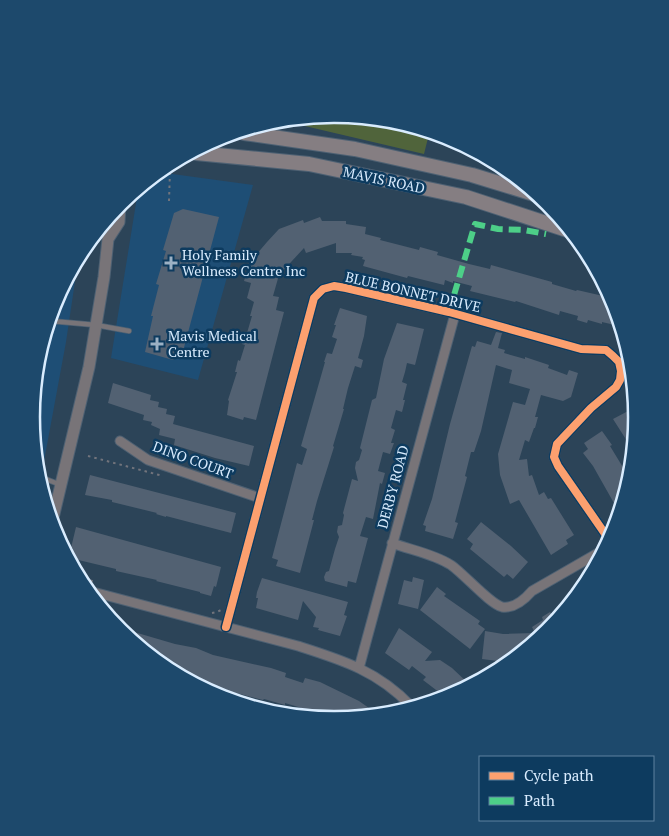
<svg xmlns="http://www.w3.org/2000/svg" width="669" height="836" viewBox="0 0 669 836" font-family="'PT Serif',serif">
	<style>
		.built { fill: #1e4e75 }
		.green { fill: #50643b }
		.building { fill: #526172 }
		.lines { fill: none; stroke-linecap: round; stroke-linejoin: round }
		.service-casing { stroke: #4e6173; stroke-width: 6 }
		.minor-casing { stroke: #4e6173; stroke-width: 11 }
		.tertiary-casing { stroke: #4e6173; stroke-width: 13 }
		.secondary-casing { stroke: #4e6173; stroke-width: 16 }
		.path { stroke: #72747c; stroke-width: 2; stroke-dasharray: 2.5 4; stroke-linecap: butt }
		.service { stroke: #787478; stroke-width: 4.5 }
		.minor { stroke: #787478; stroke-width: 9 }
		.tertiary { stroke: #787478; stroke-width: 11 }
		.secondary { stroke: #857e82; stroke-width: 14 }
		.quiet { stroke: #4dcf88; stroke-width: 6; stroke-dasharray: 12 6; stroke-linecap: butt }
		.cycleway-casing { stroke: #0d3b5f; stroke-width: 11 }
		.cycleway { stroke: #fca06f; stroke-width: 8 }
		.poi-dot { fill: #9cb1c4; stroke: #0d3b5f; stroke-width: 2 }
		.labels { text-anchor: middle; stroke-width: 5; stroke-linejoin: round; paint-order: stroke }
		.street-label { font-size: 14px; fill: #d9ecfe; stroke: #0d3b5f }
		.poi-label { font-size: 14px; fill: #d9ecfe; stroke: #0d3b5f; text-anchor: start }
		.rim { fill: none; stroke: #d9ecfe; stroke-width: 2.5 }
	</style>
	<rect width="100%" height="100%" fill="#2c4458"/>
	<path class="built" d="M165 173 253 185 198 380 111 358 138 191Z
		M77 268 66 342 42 472 31 418 54 302Z"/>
	<path class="green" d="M335 115 429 134 424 154 292 123Z"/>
	<path class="building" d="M183 209 219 217 182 355 173 360 145 352 153 316H151L159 285 156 284 166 251 163 250 174 213Z
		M320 217 322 221H346V224L366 227 365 234 381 238 380 240 419 250 420 247 438 252 437 255 469 264 490 269 491 265 552 282V284L576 291 577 290 612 298 615 302 619 326 602 322V324L588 320 587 323 577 320 578 316 560 311 559 315 516 301 515 302 470 291 472 286 453 281V283L445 280 444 285 408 276 407 278 363 266 365 260 362 259 363 257 351 255 352 253H336V243L306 253 304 248 279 275 273 296 279 297 276 310 284 312 256 420 244 417 243 420 227 415 229 401 228 400 237 372H235L238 360 240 361 245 345 242 344 246 332 247 333 252 316H250L254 302 247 298 251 283 244 281 250 262 267 242 279 229 303 220 304 223Z
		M340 308 367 316 364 336 358 358 363 360 361 368 355 366 348 388 343 409H344L333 446 334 447 317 501 312 520H314L300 573 276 566 278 560 272 558 297 463 302 465 307 449 301 446 325 362H324L327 353 332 354 337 339 332 337 336 325H334Z
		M397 323 424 329 415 365 407 363 405 372 402 382 407 384 403 400H405L402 412 396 410 391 428 395 430 391 443H394L390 454 383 452 378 471 385 473 382 484 380 483 373 519 366 517 360 536 368 538 356 583 348 581 347 587 325 581 324 577 326 572 329 571 335 549 339 537 337 532 338 526 342 525 344 515 343 513 352 479 358 481 355 468 356 462 359 460 362 450 360 448 372 400 376 398 384 359Z
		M496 332 502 333 498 348 505 350 504 353 525 359V357L549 365 548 368 567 375 569 370 578 373 571 397 563 401 541 395 535 417H538L535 428H534L529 442 525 440 519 460 527 459 529 476 532 475 539 495 544 492 548 499 551 498 574 535 566 540 568 544 551 555 519 500 510 504 500 475 498 454 513 402 525 405 530 389 509 383 512 370 496 365 481 431 474 452H471L465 476 467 477 455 522 458 523 453 539 425 531 426 526 423 525 432 499 450 424 472 346 475 347 477 341 491 345Z
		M113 383 151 395 150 400 159 402 158 407 167 409 166 414 175 416 173 424 254 446 249 466 215 458 174 445 175 439 159 435 160 429 151 425 152 422 143 420 144 415 108 403Z
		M630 410 633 415 636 410 638 418 634 439 627 441 613 419Z
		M602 431 612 445 610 446 627 474 619 512 593 466 583 453 588 449 584 443Z
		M90 475 236 513 231 533 166 516V517L156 514 157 513 112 502V500L85 495Z
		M481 522 511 546 528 562 513 579 507 574 504 577 470 549 473 544 467 539Z
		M76 527 221 567 216 587 214 586 211 596 200 593V592L156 581 157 580 125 573 116 571V569L70 558 73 548H71Z
		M413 577 424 580 418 609 398 604 404 580 412 582Z
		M262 578 348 602 344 615 347 616 340 636 318 630 319 628 313 627 316 617 303 601 298 620 256 608 258 598H256L257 592Z
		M437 587 446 594 444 596 480 621 478 624 485 629 470 649 420 610Z
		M567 606 549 633 505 662 482 659 485 631 503 634 535 633 532 627 543 620 542 617 550 612 552 615Z
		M117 627 175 644 196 648 213 655 271 668 286 673 285 677 303 683 305 678 320 682 359 701 376 713 336 721 328 716 285 703V705L264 699 263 700 194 682 120 632Z
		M399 628 432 652 425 661 440 660 452 668 470 685 450 698 445 699 440 693 423 680 426 677 412 666 409 670 385 653Z"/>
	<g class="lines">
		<defs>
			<path id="service" d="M51 321 96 325 129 331
				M43 478 61 485"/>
			<path id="minor" d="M120 441 148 460 260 498
				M392 543C411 550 434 554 451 565 464 574 490 604 502 607 514 609 525 599 532 591L605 549
				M93 592 298 646C342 660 378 671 411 706
				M226 627 314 298 323 289 334 286 346 288 449 312 581 349 606 350 613 356 619 362 621 371 620 380 616 387 591 408 557 444 554 457 558 466 610 541
				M359 668 455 314"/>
			<path id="tertiary" d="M52 522 89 367 104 277 108 239 119 222 120 204"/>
			<path id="secondary" d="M244 133 355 149 472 175 534 194
				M196 153 309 164 466 197 567 230"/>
		</defs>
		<use href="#service" class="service-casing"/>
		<use href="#minor" class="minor-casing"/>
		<use href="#tertiary" class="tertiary-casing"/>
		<use href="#secondary" class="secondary-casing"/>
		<path class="path" d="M169 201 170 170
			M79 264 83 265
			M88 456 163 476
			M84 579 96 582
			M212 613 217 612 221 610"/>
		<use href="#service" class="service"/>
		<use href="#minor" class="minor"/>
		<use href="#tertiary" class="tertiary"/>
		<use href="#secondary" class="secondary"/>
		<path class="quiet" d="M449 312 475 224 498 229 524 230 546 234"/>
		<defs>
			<path id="cycleway" d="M226 627 314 298 323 289 334 286 346 288 449 312 581 349 606 350 613 356 619 362 621 371 620 380 616 387 591 408 557 444 554 457 558 466 610 541"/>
		</defs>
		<use href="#cycleway" class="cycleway-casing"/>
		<use href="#cycleway" class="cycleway"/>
	</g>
	<g class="poi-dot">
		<path d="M168.5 255.5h5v5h5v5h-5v5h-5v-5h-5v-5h5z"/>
		<path d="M154.5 336.5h5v5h5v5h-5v5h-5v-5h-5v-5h5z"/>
	</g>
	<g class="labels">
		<g class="street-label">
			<text transform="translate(384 180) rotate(12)" y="5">MAVIS ROAD</text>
			<text transform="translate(413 292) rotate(13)" y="5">BLUE BONNET DRIVE</text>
			<text transform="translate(193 460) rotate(20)" y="5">DINO COURT</text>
			<text transform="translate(393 487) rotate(-75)" y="5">DERBY ROAD</text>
		</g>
		<g class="poi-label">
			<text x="182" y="260">Holy Family<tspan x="182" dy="16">Wellness Centre Inc</tspan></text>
			<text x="168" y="341">Mavis Medical<tspan x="168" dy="16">Centre</tspan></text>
		</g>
	</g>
	<path d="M0 0H669V836H0ZM40 417a294 294 0 1 1 588 0a294 294 0 1 1-588 0Z" fill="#1d496c" fill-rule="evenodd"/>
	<path class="rim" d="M40 417a294 294 0 1 1 588 0a294 294 0 1 1-588 0Z"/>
	<rect x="479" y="756" width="175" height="65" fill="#0d3b5f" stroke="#5f829f"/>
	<rect x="489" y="772" width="25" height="8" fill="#fca06f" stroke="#5f829f"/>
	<text x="524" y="781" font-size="15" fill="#d9ecfe">Cycle path</text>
	<rect x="489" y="797" width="25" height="8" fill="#4dcf88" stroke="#5f829f"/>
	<text x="524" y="806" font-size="15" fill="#d9ecfe">Path</text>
</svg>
